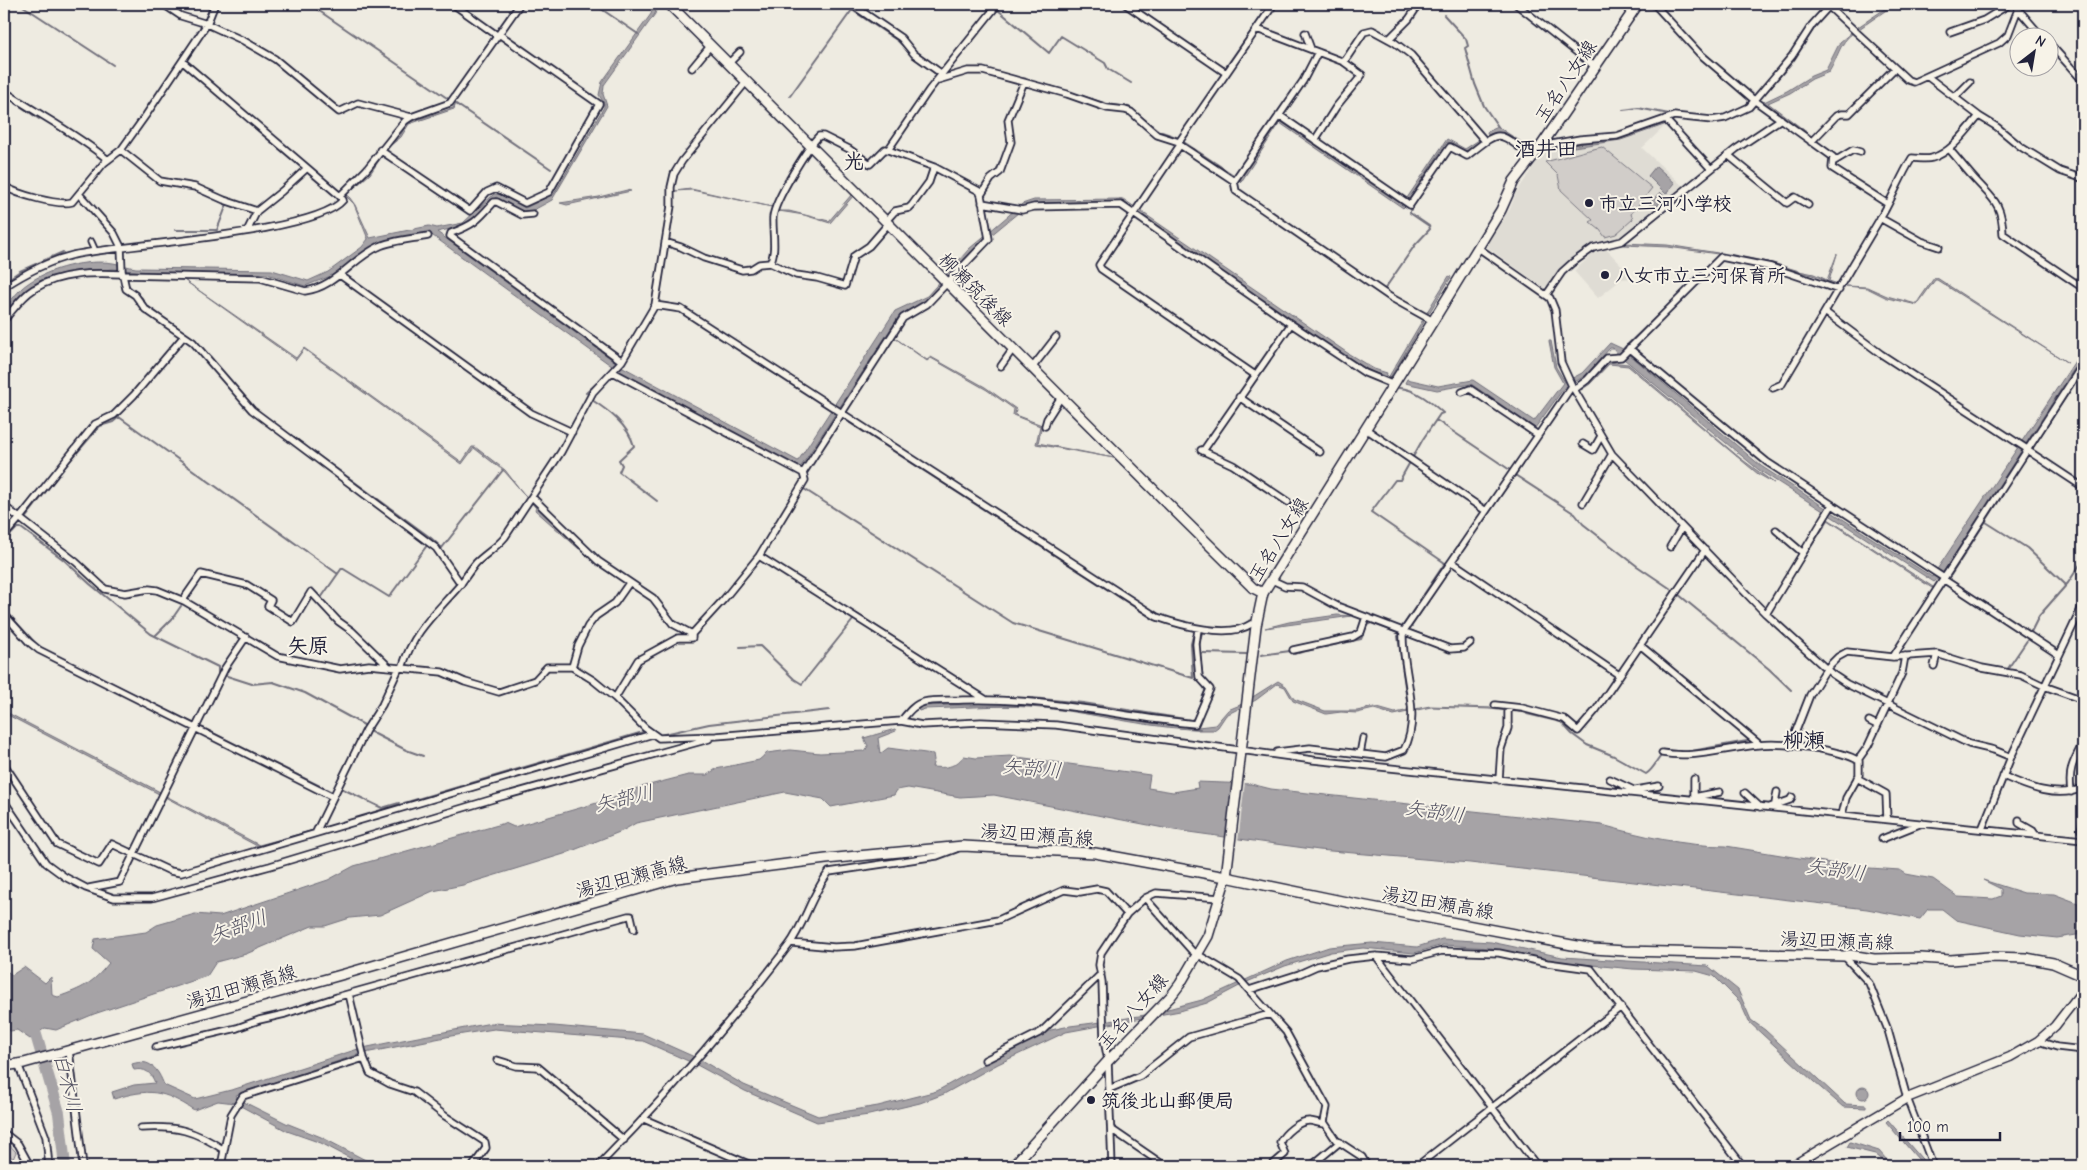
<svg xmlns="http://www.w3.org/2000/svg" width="2087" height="1170" viewBox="0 0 2087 1170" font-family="'Comic Neue','Klee One',sans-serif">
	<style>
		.built { fill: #dfdcd4 }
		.green { fill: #d1cdc9; stroke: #7a7882 }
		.water { fill: #a6a3a6; stroke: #716f7b }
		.pier { fill: #eeebe1 }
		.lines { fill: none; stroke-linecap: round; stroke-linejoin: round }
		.stream { stroke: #716f7b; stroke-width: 2 }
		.river { stroke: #a6a3a6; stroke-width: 12 }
		.minor-casing { stroke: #22223b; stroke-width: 9 }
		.tertiary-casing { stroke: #22223b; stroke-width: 11 }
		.secondary-casing { stroke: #22223b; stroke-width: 12 }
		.primary-casing { stroke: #22223b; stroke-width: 12 }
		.minor { stroke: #f7f3e8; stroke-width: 5.5 }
		.tertiary { stroke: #f7f3e8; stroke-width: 8 }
		.secondary { stroke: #f7f3e8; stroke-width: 9 }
		.primary { stroke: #f7f3e8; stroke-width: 9 }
		.poi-dot { fill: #22223b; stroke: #f7f3e8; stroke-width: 2 }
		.labels { text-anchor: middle; stroke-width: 4; stroke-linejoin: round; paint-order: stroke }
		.street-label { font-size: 19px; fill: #22223b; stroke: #f7f3e8 }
		.poi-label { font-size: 19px; font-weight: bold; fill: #22223b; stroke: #f7f3e8; text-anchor: start }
		.water-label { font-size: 20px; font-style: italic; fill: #504f60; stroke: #f7f3e8 }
		.quarter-label { font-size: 21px; font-weight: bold; fill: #22223b; stroke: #f7f3e8 }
	</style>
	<rect width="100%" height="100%" fill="#eeebe1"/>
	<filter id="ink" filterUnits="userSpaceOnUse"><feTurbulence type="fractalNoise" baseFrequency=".02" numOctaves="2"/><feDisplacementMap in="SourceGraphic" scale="10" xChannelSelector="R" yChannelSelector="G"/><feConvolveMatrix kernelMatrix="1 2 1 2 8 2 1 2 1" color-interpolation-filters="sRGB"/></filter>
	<g filter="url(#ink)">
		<path class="built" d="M1666 125 1642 148 1685 188 1632 231 1620 238 1593 245 1566 264 1547 286 1543 287 1488 248 1487 243 1510 209 1516 193 1544 151 1549 152 1576 146 1621 141Z
			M1606 249 1634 278 1622 279 1598 298 1574 271 1593 254Z"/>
		<path class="green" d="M1602 147 1652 188 1631 214 1633 219 1616 234 1605 237 1600 230 1590 222 1593 220 1561 190 1558 175 1545 162C1565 157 1582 151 1602 147Z
			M4 1139 16 1152 13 1159 4 1148Z"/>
		<path class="water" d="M654 4H658L655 14 604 85 603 94 607 106 552 200 530 212H522L496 197 476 218 463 226 437 232 621 366 798 461 895 311 927 296 969 249 1022 204 1034 200 1123 199 1349 354 1374 369 1387 373 1386 377 1372 372 1351 360 1122 202 1034 204 1024 208 973 250 927 301 899 316 800 468 620 372 429 233 380 242 331 276 305 286 267 274 153 273 113 269 60 274 31 287 4 317V310C11 301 18 290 27 284 49 268 87 259 113 263 120 264 128 267 136 268L272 270 308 281 328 272 362 247 368 239 354 204 344 194 367 175 382 156 370 174 347 194 355 205 370 238 429 226 437 228 463 223 494 194 502 195 525 208 554 194 604 107V103L599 95 602 82 651 14Z
			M1892 4H1895L1859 29 1858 27Z
			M1852 32 1853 33C1839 43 1838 58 1829 72L1812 79 1790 93 1768 103 1812 136H1811L1764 102 1787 91 1811 76 1826 70 1840 42Z
			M456 103 454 109 409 124 401 137 386 149 400 136 407 123 453 108Z
			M1280 121 1404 204 1405 206 1403 208 1280 123 1241 182 1239 180Z
			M1663 123 1664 125 1621 140 1546 151V149L1623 137Z
			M1498 127 1529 147 1527 149C1515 141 1503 128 1488 135L1487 132Z
			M1447 139 1465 149 1479 140 1480 141 1466 151 1447 142 1409 199 1407 198Z
			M1656 166 1675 183 1666 194 1648 176Z
			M691 189 772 207 692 190 675 191Z
			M627 190 631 191 567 205 560 203 599 197Z
			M1660 192 1665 197 1655 208 1649 204Z
			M852 194 854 195 830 223 804 215 779 211H789L829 221Z
			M1624 243 1667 245 1718 253V254L1668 247 1624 245Z
			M1729 254 1773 263 1799 271 1814 274 1827 280 1837 254 1829 281 1838 284 1837 286C1829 283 1821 277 1812 275 1784 268 1757 261 1729 256Z
			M1449 276 1451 277 1429 313 1427 312Z
			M1934 278H1937L2068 363 1937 280H1935L1917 305 1887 298 1867 288 1846 286 1867 287 1887 296 1916 304Z
			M184 280 296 358 304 348 462 462 472 447H475L505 470 522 492 579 547V549L535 510 536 508 505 472 474 448 462 464 304 349 296 360Z
			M1422 321 1424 322 1390 378H1388Z
			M895 338 927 360 931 357 985 387 1016 409 1015 415 1042 425 1038 443 1114 458 1036 444 1040 426 1013 415 1014 409 987 390 931 358 927 361Z
			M1549 341H1551L1556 367 1565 382 1582 373 1610 343 1623 349 1761 466 1932 577 2083 349V355L1940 577 1934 582 1759 470 1619 355 1613 348H1610L1585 376 1564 388 1535 428 1471 384 1437 390 1405 383 1407 379 1438 386 1473 380 1534 421 1563 383 1554 367Z
			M1608 362 1628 364 1740 458 1774 483 1758 474 1628 366 1609 364 1590 384 1581 390Z
			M2083 370V372L2033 448Z
			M2003 494H2004L1951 576H1950Z
			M1828 519 1933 587 1932 588 1828 520Z
			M1337 615 1352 616 1265 628 1289 622Z
			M1278 681 1286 686 1294 699 1325 711H1357L1374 707 1395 713 1430 706 1494 708 1527 713 1489 709 1431 707 1394 715 1374 709 1357 713 1341 712 1326 714 1293 701 1285 687 1277 684 1256 700 1226 715 1218 727 1214 730H1198V727L1215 725 1228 710 1240 705Z
			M956 705C1001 705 1046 704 1091 712 1124 718 1156 725 1189 727V729C1135 726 1083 710 1029 707 995 705 960 708 925 709L919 711 918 709 923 706Z
			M4 711 160 792 159 794 4 713Z
			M895 729 896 731 878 738 880 754 888 748 933 754 934 760 932 767C946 768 954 768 964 756L976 758 1010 756 1150 775 1148 788 1173 792 1198 788 1197 782 1251 784 1271 789 1602 825C1642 836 1684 846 1726 846L1854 867 1900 870 1906 874 1933 879 1958 897 1993 899 2001 896V889L1983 880 2024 893 2054 894 2083 905V934L2057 938 2020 934 1956 920 1942 909H1928L1920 919 1867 909 1470 863 1319 850 1174 830 994 795 960 797 908 788 897 790 894 795 831 807 823 799 785 792 636 823 622 831 564 854 463 885 433 891 380 915 350 918 325 926H312L246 954 216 962 207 976 94 1014 56 1030 45 1028 30 1039 17 1030 10 1031 4 1027V969L12 975 24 967 45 983 51 977 52 995 58 997C83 988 92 984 109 963L93 949 95 939 146 932 157 925 195 914 220 916 328 880 354 866 505 823 514 827 614 798 626 791 688 775H707L716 769 759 760 767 753 790 750 820 753 865 751 868 746 864 738Z
			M166 796 259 845 314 830 259 847 165 797Z
			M1442 939 1491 942 1562 957 1708 966 1738 990 1751 1020 1765 1030 1845 1104 1866 1105V1108L1843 1107 1814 1082 1749 1022 1740 1002 1714 976 1696 971 1633 969 1561 962 1491 948 1443 945 1414 953 1363 948 1331 952 1285 966 1247 982 1207 1003 1180 1011 1066 1032 998 1064 944 1094 920 1103 869 1115 817 1122 745 1091 695 1064 643 1041 494 1029 451 1036 360 1054 236 1095 238 1099 286 1123 321 1137 377 1166H365L321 1143 287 1131 235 1103 218 1101 194 1110C163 1090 149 1088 114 1099L112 1092 134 1085 155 1083C151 1072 145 1068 134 1070L132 1064C150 1058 158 1069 164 1085L195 1099 235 1089 358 1049 392 1042 491 1023 554 1026 643 1034 699 1059 744 1085 818 1116 878 1106 937 1091 1006 1052 1051 1030 1070 1026 1109 1021 1145 1015 1202 1000 1287 961 1329 947 1372 943 1417 947Z
			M1857 1093a6 6 0 1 1 12 0a6 6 0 1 1-12 0Z
			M1888 1120 1928 1166H1924L1886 1122Z
			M1850 1142 1879 1151 1886 1159 1899 1166H1890L1875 1154 1847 1147Z"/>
		<path class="pier" d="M1233 781H1245L1238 841 1226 840Z"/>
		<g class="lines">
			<path class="stream" d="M20 4 113 65
				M309 4 450 100
				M594 4 638 34
				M989 4 991 5 992 4
				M1131 4 1223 67H1226L1270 4
				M1834 6 1836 4
				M998 10 1049 53 1061 36 1105 63 1108 69 1131 83
				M1444 15 1466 39 1468 46 1465 48 1475 84 1484 106 1499 128
				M917 59 937 75
				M1050 86 1107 104 1129 107 1159 131 1176 137 1241 180
				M1765 93 1794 60 1815 27
				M4 95 39 119
				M790 96 852 10 898 41 910 53
				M456 104 551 169
				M1623 110 1638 108 1669 114
				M1721 165 1729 160
				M175 230H217L227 204
				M1629 240 1703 179
				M4 275 8 278
				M1694 280 1714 260
				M4 282 20 271 63 252
				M128 285 142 298 146 305 192 338
				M1384 290 1415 245 1430 229 1429 226 1410 213V211L1436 172
				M1624 348 1680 294
				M1399 388C1416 389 1431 402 1443 413L1440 414 1423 439 1400 480H1395L1371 512 1445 563 1402 627
				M239 390 255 409
				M586 393 609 372 614 364
				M592 400C609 411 628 425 634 446L619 460 622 465 619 472 657 501
				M1436 420 1510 470
				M850 423 1153 619 1190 630
				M293 437 431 538 442 548 503 470
				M62 470 100 426 113 422 119 417 338 574
				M1515 475 1575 514 1583 524 1637 566 1674 591
				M804 489 1013 623 1193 678 1191 644 1193 636
				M24 520 57 477
				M1986 522 2027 548 2066 585
				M1478 529 1520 467
				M4 542 17 528H21L64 560 90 584 151 634 218 667V673
				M1706 557 1761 613
				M1796 570 1828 520
				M1949 579 2031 632 2039 616 2068 583 2083 560
				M1940 591 1943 586
				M1678 594 1769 669 1791 690
				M321 598 342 568 389 597 428 544
				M4 609 40 648 195 724
				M857 614 953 675
				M1409 630 1452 566
				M1412 631 1451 646
				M155 636 172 619 181 606
				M1398 636 1408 708 1407 712
				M740 647 760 646 794 679 802 684 853 620
				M1199 647 1202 632
				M1202 653 1246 654
				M1904 653H1913
				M1261 655 1290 651 1293 654 1361 639 1367 625 1371 623 1398 633
				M1200 658 1203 678
				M1828 663 1839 652 1846 650
				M2007 670 2028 639
				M224 675 252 684 273 682 305 693 364 725
				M982 694 987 697 1032 698 1083 703 1191 720 1194 719 1205 691 1204 685
				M1527 714 1561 722 1572 734 1587 745 1614 756 1646 774C1655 769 1657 757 1667 750L1686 752 1747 741
				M199 726 332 792
				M1187 728 1200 729
				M369 731 406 750 423 756
				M660 735 709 724 829 710
				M341 788 382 808 399 803
				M404 803 643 732
				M371 813 398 805"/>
			<path class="river" d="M31 1018 59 1113 65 1166"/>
			<defs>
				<path id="minor" d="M163 4 181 16 207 24 244 41 275 59 339 112 358 103 411 117
					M453 4 498 36
					M851 4 901 38 914 54 942 74
					M1125 4 1226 73
					M1516 4 1594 66
					M1654 4 1699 53 1754 100 1833 157 1832 168 1888 204
					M1826 4 1908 80 1914 82 1999 43 2008 35 2020 4
					M2018 9 2043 38
					M1257 29 1344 62 1362 75 1336 107 1315 140
					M1950 32 1984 20 2010 4
					M1305 33 1311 49
					M1389 39 1409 19 1419 4
					M2050 44 2083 81
					M1318 52 1303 81 1234 181 1236 191 1390 297 1433 321
					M1344 62 1364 32 1372 30 1394 42 1411 55 1485 141
					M729 63 740 52
					M692 68 711 45
					M1928 77 1979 116 1997 127 2021 147 2060 171 2081 178 2083 175
					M938 80 968 71H983L1067 94 1107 108 1125 110 1131 112 1157 135 1179 142
					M4 91C39 115 76 133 108 160
					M1955 97 1970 82
					M1279 115 1410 205 1450 147 1467 156C1503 127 1496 132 1532 156
					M1665 119 1711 169
					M1811 142 1836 116 1841 114H1849L1895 68
					M1180 145 1234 181
					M1541 146 1580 139 1617 136 1674 116 1712 120 1725 118 1749 107 1792 56 1812 25 1831 4
					M1949 149C1957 158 1964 167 1972 176 1992 199 2002 201 2003 234L2083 288
					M121 150 160 181 195 187 224 200 257 211 282 191 306 169
					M380 150 470 211 487 192 496 188 525 203 549 192 599 104 499 34
					M888 150 934 167 979 191 981 195
					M1728 155 1787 203 1795 197 1808 205
					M1833 162 1853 150 1860 152
					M4 186C16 194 58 206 72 202L104 163 121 150 146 115 207 24 215 4
					M80 195 114 233 121 247 122 271 126 289 135 295 145 309 193 342 252 410 436 548 461 584
					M340 196 366 170 405 121 411 117 450 103 520 4
					M982 203 1022 210 1034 207 1121 205 1291 324
					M533 214 522 215 497 202H494C478 220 474 225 451 233L450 236 622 361
					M1880 218 1921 241 1939 247
					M885 222 895 211 909 208 912 205 929 182 934 167
					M247 231 257 211
					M91 242 95 251
					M665 242 681 247 704 258 742 270 751 269 759 264 770 263 796 275 817 278 845 286 854 256 869 246 888 224
					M1477 247 1550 298 1555 310 1561 362 1572 386 1612 454 1765 613 1832 674 1847 684 1969 744 1994 750 2011 757
					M770 263C777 251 772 231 773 217 775 200 807 148 819 136H823L849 149 870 164 885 149 888 150 929 90 998 4
					M122 275 260 278 305 291C335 287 352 259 378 247 392 240 413 239 428 236
					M340 275 531 413 572 432
					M4 287C24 274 49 261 73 255 123 244 316 234 343 200L340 196 183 62
					M1547 294 1562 272 1572 263 1593 248 1622 241 1736 149 1781 119
					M655 305 681 309 1157 617C1180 625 1229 639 1251 624
					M1825 312 1881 354 2027 449
					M4 320C13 310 22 296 34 289 60 272 93 273 122 274
					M1629 348 1767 462 1944 578
					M1001 366 1013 349
					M1032 368 1056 337
					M613 372 803 473
					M1255 375 1101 269 1099 265 1180 145 1179 142 1274 4
					M1773 388 1782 384C1816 327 1850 270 1884 212 1894 194 1901 176 1912 158 1918 158 1926 160 1932 158 1952 152 1966 131 1979 116
					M1575 389 1587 380 1607 358 1621 357 1721 257 1771 267 1839 290
					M1462 392 1470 389 1538 435
					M1239 397 1320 452
					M1045 426 1047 419 1061 397
					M1366 429 1486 511
					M1583 444 1593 450 1601 436
					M1201 450 1233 465 1288 502
					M2027 450 2083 487
					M1203 451 1291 324 1365 373 1394 385
					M532 497 598 561 653 598 673 624 692 634
					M1583 503 1612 454
					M4 506 76 562 105 589 125 593 149 589 157 590 184 601 277 656 340 669 369 665 442 672 465 682 499 692 535 680 547 667H572L593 680 615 698 645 728 659 738 716 736 901 721 922 725 981 722 1056 725 1313 760 2083 840
					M1776 530 1803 553
					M4 536 19 519 95 424 114 415 134 395 184 336
					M1670 547 1682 527
					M759 556 985 699
					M1452 562 1619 675
					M1943 579 2059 655
					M1272 580 1285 586 1302 587 1337 606 1450 649 1464 648 1470 643
					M183 600 201 574 247 585 271 600 268 606 293 622 311 592 338 621 352 631 388 666
					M4 614 29 642 39 650 333 797
					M1766 614 1832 505
					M1640 645 1759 744
					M1293 650 1353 637 1361 632 1366 617
					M1893 657 2083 364
					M1934 666 1937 654
					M572 667 578 646 588 626 596 616 615 603 629 583
					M402 668C414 630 435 614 460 585 465 578 470 570 476 563 485 554 496 548 505 537L561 452 593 392 622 361 655 305 671 206V187L674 174 682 161 747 81
					M615 698 638 660 678 638H692V634L724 599 759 556 805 480 803 473 903 318 927 304 989 239 981 195 991 179 1000 172 1011 142 1008 120 1024 82
					M1495 705 1522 708 1564 719 1578 731 1596 710 1705 550
					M901 721C907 714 914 704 924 702 936 699 951 701 963 700 1041 697 1117 716 1195 724L1210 689 1199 677 1196 644 1198 629
					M1869 721 1877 725
					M1790 746 1810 695 1818 682 1827 668 1838 657 1847 652 1893 657 1937 654 1982 668 2021 675 2044 686 2083 700
					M1277 752 1310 748 1386 757 1404 750C1423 714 1401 670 1403 632L1572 386
					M1662 753C1693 759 1727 748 1758 745 1780 742 1840 749 1859 761V775L1846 798 1842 815
					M1360 754 1363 738
					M1858 760 1868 746 1902 673 1905 656
					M4 764 57 844 99 864 112 844 170 871 181 873 653 734
					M2003 776C2028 787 2056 799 2083 788
					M1857 778 1886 794 1887 819
					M1610 779 1640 793
					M1694 779V800
					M1499 780 1501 749 1508 728V712L1510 707
					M1636 790 1659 786
					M2071 792C2068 770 2073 762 2083 743
					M1745 793 1760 807
					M1694 797 1720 792
					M4 801 46 863 65 877 86 888 114 898H152L270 866 493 799 709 739
					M1775 804 1777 792
					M1770 807 1790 800 1792 797
					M2019 820V823L2033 831 2035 834
					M2083 821 2081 830 2083 832
					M1982 829 2011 757 2083 605
					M316 832 366 730 382 705 399 668
					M1882 839 1922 823
					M89 888 120 882 225 668 246 637
					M1145 898 1192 951 1239 979 1286 1032 1327 1107 1324 1122 1336 1140 1362 1157 1367 1166
					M791 943 834 947 855 946 998 920 1064 890 1080 892 1097 889 1106 891 1127 914
					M1376 956 1537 1166
					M1844 956 1869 983 1888 1030 1907 1098 1933 1166
					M1249 990 1299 974 1317 966 1348 959 1376 956 1412 959 1442 951 1499 953 1547 963 1591 969 1743 1166
					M349 994 364 1058 370 1073 390 1084 414 1092 445 1116 485 1142 486 1148 473 1166
					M2038 1041 2057 1047 2083 1050
					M156 1047 237 1028 259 1020 285 1014 337 997 628 916H631L634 929
					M69 1050 83 1166
					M497 1060 516 1066 538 1067 624 1140
					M985 1060 1041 1032 1101 974
					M18 1064 46 1137 49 1166
					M1109 1089 1140 1076 1189 1037 1270 1014
					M644 1119 753 1166
					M141 1128C177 1126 194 1130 224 1150
					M1111 1129 1165 1166
					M4 1133 18 1144 30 1166
					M182 1166H195
					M221 1166 231 1115 243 1096 364 1058
					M598 1166C666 1097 730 1023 789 945 805 923 811 895 829 872L937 856 956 849
					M1112 1166 1108 1061 1104 1040 1102 982 1099 965 1101 953 1127 914 1145 898 1156 893 1220 898
					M1271 1166 1285 1154 1280 1142C1284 1134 1298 1121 1309 1121 1314 1121 1319 1124 1325 1124
					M1311 1166 1340 1142
					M1417 1166 1621 1007"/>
				<path id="tertiary" d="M1792 1166 1907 1098 2010 1057 2038 1041 2055 1026 2083 990"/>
				<path id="secondary" d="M669 4 1175 511 1253 588 1263 593
					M4 1066 24 1063 348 973 677 878 826 859 963 846 1095 853 1226 877 1361 905 1593 949 1625 951 1844 956 1850 955 1874 959 1921 958 1950 960 1989 957 2026 958 2053 963 2083 976"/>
				<path id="primary" d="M1013 1166 1108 1061 1171 996 1180 984 1208 936 1226 877 1256 626 1263 593 1433 321 1501 210 1514 181 1541 146 1638 4"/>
			</defs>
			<use href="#minor" class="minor-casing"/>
			<use href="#tertiary" class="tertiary-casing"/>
			<use href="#secondary" class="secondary-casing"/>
			<use href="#primary" class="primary-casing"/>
			<use href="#minor" class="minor"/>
			<use href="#tertiary" class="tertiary"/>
			<use href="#secondary" class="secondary"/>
			<use href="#primary" class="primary"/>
		</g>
	</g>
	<g class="poi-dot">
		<circle cx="1589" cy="203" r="5"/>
		<circle cx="1605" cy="275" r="5"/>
		<circle cx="1091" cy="1100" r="5"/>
	</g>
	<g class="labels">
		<g class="street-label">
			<text transform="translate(1565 81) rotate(-56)" y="7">玉名八女線</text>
			<text transform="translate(976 289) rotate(45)" y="7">柳瀬筑後線</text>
			<text transform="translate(1278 539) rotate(-58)" y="7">玉名八女線</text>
			<text transform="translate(1037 834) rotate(4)" y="7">湯辺田瀬高線</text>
			<text transform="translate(631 876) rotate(-15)" y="7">湯辺田瀬高線</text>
			<text transform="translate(1438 902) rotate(10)" y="7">湯辺田瀬高線</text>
			<text transform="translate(1837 940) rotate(2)" y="7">湯辺田瀬高線</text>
			<text transform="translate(241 986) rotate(-16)" y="7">湯辺田瀬高線</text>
			<text transform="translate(1132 1011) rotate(-48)" y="7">玉名八女線</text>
		</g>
		<g class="poi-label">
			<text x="1599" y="210">市立三河小学校</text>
			<text x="1615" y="282">八女市立三河保育所</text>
			<text x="1101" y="1107">筑後北山郵便局</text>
		</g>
		<g class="water-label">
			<text transform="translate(1032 768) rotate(5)" y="7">矢部川</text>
			<text transform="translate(624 798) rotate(-13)" y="7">矢部川</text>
			<text transform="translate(1435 811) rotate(8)" y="7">矢部川</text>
			<text transform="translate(1836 869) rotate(8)" y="7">矢部川</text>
			<text transform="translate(238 926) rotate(-20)" y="7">矢部川</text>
			<text transform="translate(68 1083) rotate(76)" y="7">白木川</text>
		</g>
		<g class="quarter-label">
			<text x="1546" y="156">酒井田</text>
			<text x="854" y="168">光</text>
			<text x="308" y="653">矢原</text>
			<text x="1804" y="747">柳瀬</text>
		</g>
	</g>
	<rect width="2087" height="1170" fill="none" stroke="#f7f3e8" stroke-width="20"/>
	<rect x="10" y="10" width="2067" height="1150" fill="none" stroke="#22223b" stroke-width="2" filter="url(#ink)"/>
	<g transform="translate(2034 52) rotate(31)"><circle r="24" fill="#f7f3e8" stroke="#a29fa3"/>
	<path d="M0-4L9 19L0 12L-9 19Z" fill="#22223b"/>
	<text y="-8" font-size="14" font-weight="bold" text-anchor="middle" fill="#22223b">N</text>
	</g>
	<path d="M1900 1132v8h100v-8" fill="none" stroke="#22223b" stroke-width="2.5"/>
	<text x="1907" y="1132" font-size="15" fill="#22223b" stroke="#f7f3e8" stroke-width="4" paint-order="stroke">100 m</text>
</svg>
